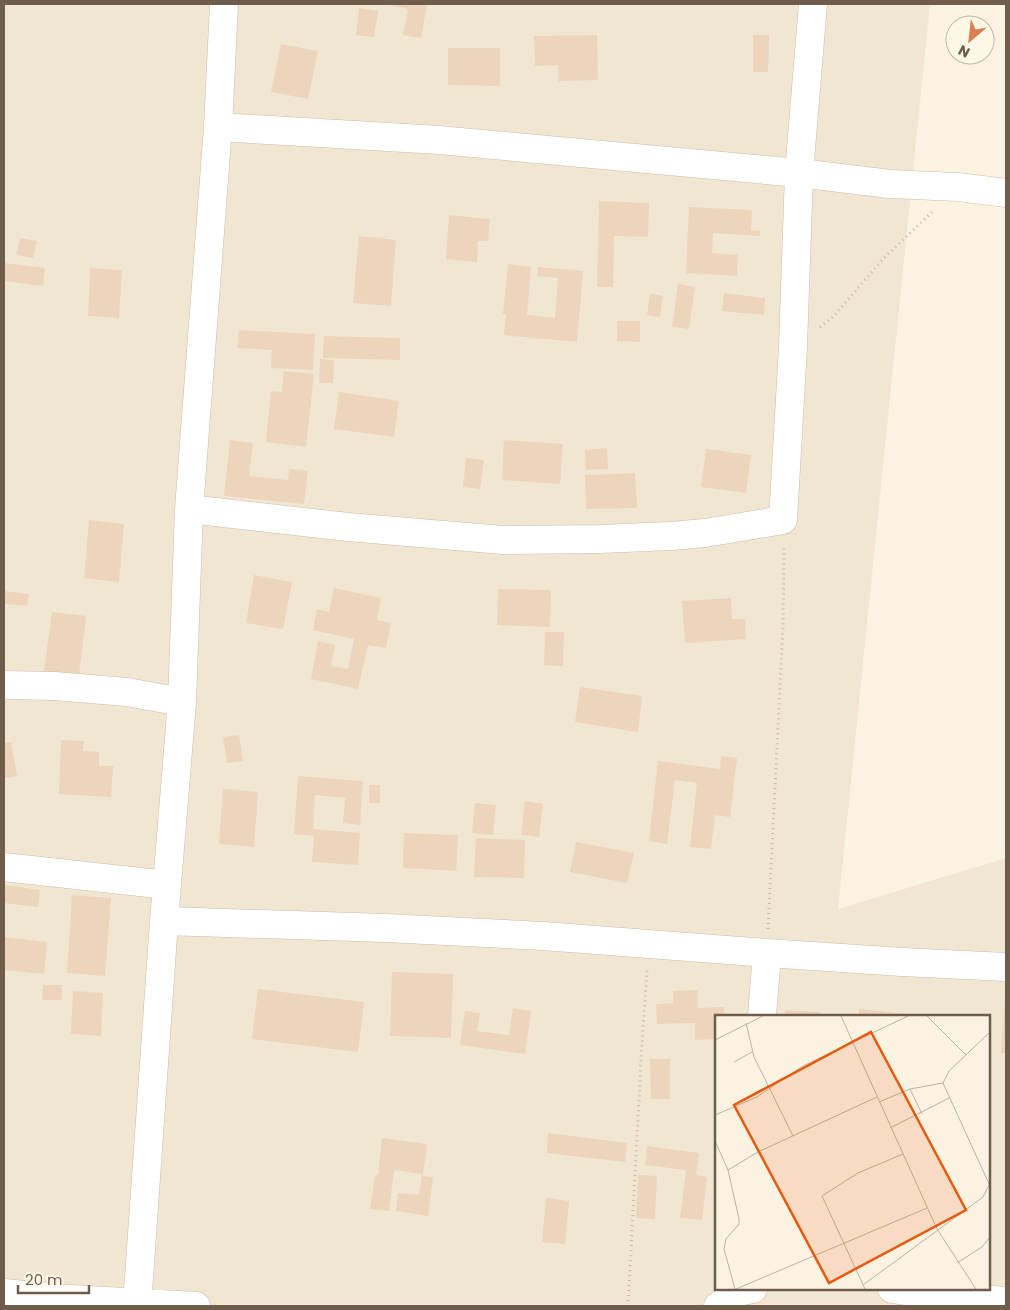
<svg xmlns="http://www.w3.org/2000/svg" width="1010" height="1310" viewBox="0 0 1010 1310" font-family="Poppins,sans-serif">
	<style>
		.residential { fill: #f1e6d1; fill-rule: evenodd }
		.building { fill: #edd5bc }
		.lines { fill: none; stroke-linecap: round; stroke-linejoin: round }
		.minor-casing { stroke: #ccbead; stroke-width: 29 }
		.path { stroke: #d1b9a0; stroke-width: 3; stroke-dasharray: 1 4; stroke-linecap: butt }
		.minor { stroke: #fff; stroke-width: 28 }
		.inset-road { fill: none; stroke: #beb2a1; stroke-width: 1 }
		.view { fill: #e8590c; fill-opacity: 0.15; stroke: #e8590c; stroke-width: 2.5 }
		.inset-edge { fill: none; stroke: #6f5c4b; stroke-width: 2.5 }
	</style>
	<rect width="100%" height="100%" fill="#faf3e2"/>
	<path class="residential" d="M4 4H930L838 909 1006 858V1306H4ZM716 1016H989V1289H716Z"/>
	<path class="building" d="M386 4H427L421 38 403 35 408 9Z
		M359 8 378 11 374 37 356 35Z
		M597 35 598 80 558 81V65L535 66 534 36Z
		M753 35H769L768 72H753Z
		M281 44 318 51 308 99 271 92Z
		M448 48H500V86L448 85Z
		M599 201 649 203 648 237 614 236 613 287H597Z
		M689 207 752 210 751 230 760 231V236L713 233 712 253 738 255 737 276 686 273Z
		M449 215 490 219 488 241H478L477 262 446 259Z
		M359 236 396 240 391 306 353 303Z
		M20 238 37 241 33 258 16 255Z
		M4 263 45 268 43 286 4 281Z
		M508 264 531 267 527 315 555 318 558 278 537 276 538 267 583 271 577 342 504 335 506 314H503Z
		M90 268 122 270 119 318 88 316Z
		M678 284 695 287 689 329 672 327Z
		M724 293 765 298 764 315 722 311Z
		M650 294 663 296 660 317 647 315Z
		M617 321H640V342L617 341Z
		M239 330 315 334 313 370 271 368 272 350 237 348Z
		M324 336 400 338V360L323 358Z
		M320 359 334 360 333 383H319Z
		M284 371 314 374 306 447 266 442 271 391 282 392Z
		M339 392 399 401 394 437 334 429Z
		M230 440 253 443 249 476 288 480 289 469 308 471 304 504 224 496Z
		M504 440 563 444 560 484 502 480Z
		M607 448 608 469 586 470 585 450Z
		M706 449 751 455 746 493 701 487Z
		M466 458 484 460 480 489 463 487Z
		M635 473 637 508 586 509 585 475Z
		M89 520 124 524 119 582 84 578Z
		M254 575 292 582 283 629 246 623Z
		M334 588 381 598 377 620 391 623 386 648 368 645 358 689 311 679 318 641 335 645 331 666 348 669 354 639 313 630 317 609 329 612Z
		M498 589 551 590 550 627 497 625Z
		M4 591 29 594 27 606 4 604Z
		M731 598 732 619H745L746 639 685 643 682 601Z
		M52 612 86 616 79 675 44 671Z
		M545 632H564L563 666 544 665Z
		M580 687 642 696 638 732 575 722Z
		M239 735 243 761 227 763 223 737Z
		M61 740 84 741 83 751 99 752V766H113L111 797 59 794Z
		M11 742 17 776 4 778V743Z
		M721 756 737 758 730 817 715 815 711 849 690 847 697 783 675 780 667 844 649 841 658 761 720 769Z
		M298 776 363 781 360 825 343 823 345 798 315 795 313 829 360 833 358 865 312 862 314 836 294 834Z
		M369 785H380V803H369Z
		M223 789 258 792 254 847 219 844Z
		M525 801 543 804 539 837 521 835Z
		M475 803 496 805 493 835 472 833Z
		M404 833 458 835 456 871 403 868Z
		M476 838 525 840 524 878 474 877Z
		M576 842 634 853 627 883 570 872Z
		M4 885 40 890 38 907 4 903Z
		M72 895 111 898 105 976 67 973Z
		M4 937 47 942 44 974 4 970Z
		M392 972 453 974 451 1038 390 1036Z
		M43 985H62V1000H42Z
		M258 989 364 1002 358 1052 252 1039Z
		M698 990V1008L724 1007V1016H716V1039L695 1040V1023L657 1024 656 1004 673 1003V991Z
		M73 991 103 993 101 1036 71 1034Z
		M1005 995 1006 996V1053H1001Z
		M513 1008 531 1011 525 1054 460 1045 465 1011 480 1013 477 1031 509 1035Z
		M859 1009 905 1014V1016H859Z
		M785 1010 820 1012V1016H785Z
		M650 1059H670V1099H651Z
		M548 1133 627 1143 625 1162 547 1153Z
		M382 1138 427 1144 423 1176 433 1177 428 1216 396 1211 398 1193 419 1195 422 1174 394 1170 389 1211 370 1209 375 1175H378Z
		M647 1146 699 1153 696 1175 707 1177 702 1220 680 1218 686 1170 645 1165Z
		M638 1175 657 1176 655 1219 636 1218Z
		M546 1198 569 1201 565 1244 542 1242Z"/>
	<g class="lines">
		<defs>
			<path id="minor" d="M218 127 439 140 799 173 890 184 958 187 1006 193
				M189 509 348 527 503 540 600 539 671 536 705 533 783 520 793 347 799 173 813 4
				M4 685 54 686 127 692 182 702
				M4 867 167 885
				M164 921 386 928 543 936 767 953 902 962 1006 967
				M762 1016 767 953
				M892 1289 940 1296 1006 1301
				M4 1293 53 1298 196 1306
				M137 1306 164 921 182 702 189 509 218 127 224 4
				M718 1306 742 1291 753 1289"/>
		</defs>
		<use href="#minor" class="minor-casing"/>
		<path class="path" d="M820 327 832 318 884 258 932 212
			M768 929 783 627 784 546
			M628 1306 642 1044 647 970"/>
		<use href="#minor" class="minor"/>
	</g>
	<g transform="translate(715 1015)">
		<rect width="275" height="275" fill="#faf3e2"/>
		<path class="inset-road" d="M126 1 222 214 261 274M212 1 251 40M31 8 39 42 78 121M275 17 234 56 228 68 275 171M0 25 48 1M19 47 37 37M195 74 207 99M164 87 195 74 228 68M0 100 42 82 88 51 193 1M175 113 234 83M0 126 13 155 24 204V209L11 224 9 234 20 274M13 155 43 137 162 82M242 248 267 232 275 222M148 270 268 182 274 170M21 274 212 193M150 274 107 181 143 158 188 139"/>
		<path class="view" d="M156 17 251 195 114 268 19 90Z"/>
		<rect width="275" height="275" class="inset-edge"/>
	</g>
	<rect width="1010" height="1310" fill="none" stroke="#6f5c4b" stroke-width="10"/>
	<g transform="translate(970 40) rotate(208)"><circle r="24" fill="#fdf7e8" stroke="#c4b9a9"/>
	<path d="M0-4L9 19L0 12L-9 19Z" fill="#da7f51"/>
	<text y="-8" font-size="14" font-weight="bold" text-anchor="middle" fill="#6f5c4b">N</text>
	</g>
	<path d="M18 1285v8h71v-8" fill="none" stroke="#6f5c4b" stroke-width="2.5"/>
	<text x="25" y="1285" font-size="15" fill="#6f5c4b" stroke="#fdf7e8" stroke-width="4" paint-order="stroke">20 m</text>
</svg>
